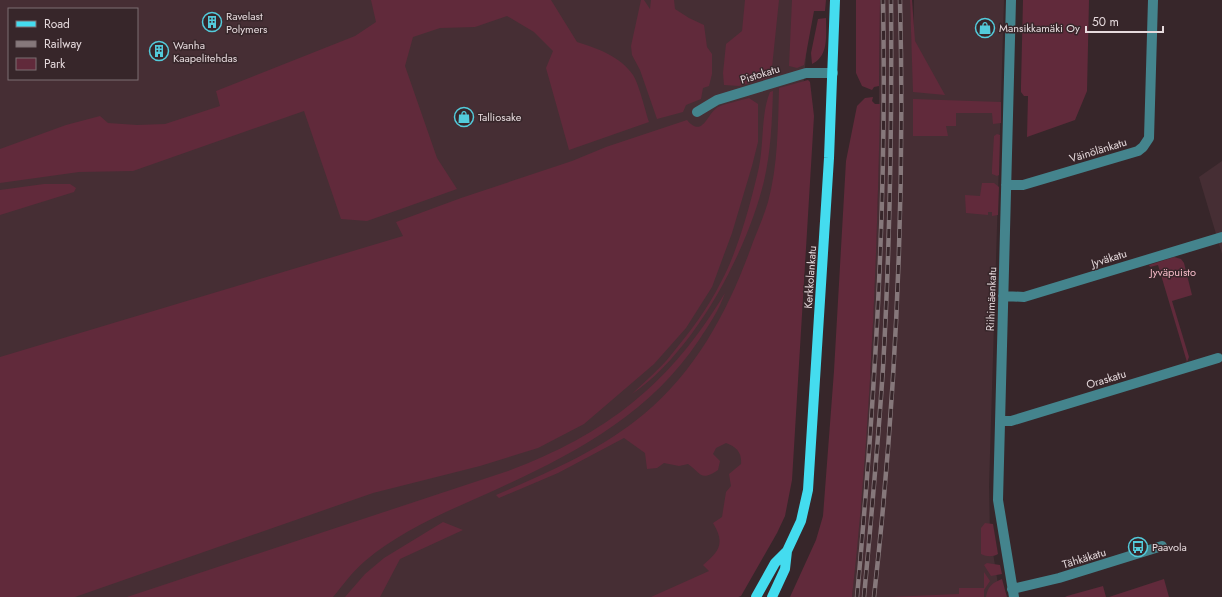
<svg xmlns="http://www.w3.org/2000/svg" width="1222" height="597" viewBox="0 0 1222 597" font-family="Jost,sans-serif">
	<style>
		.built { fill: #462e34; fill-rule: evenodd }
		.green { fill: #612a3b }
		.lines { fill: none; stroke-linecap: round; stroke-linejoin: round }
		.minor { stroke: #44848d; stroke-width: 10 }
		.major { stroke: #44dcef; stroke-width: 10 }
		.rail-casing { stroke: #86787b; stroke-width: 4.5 }
		.rail { stroke: #37262a; stroke-width: 3; stroke-dasharray: 9; stroke-linecap: butt }
		.labels { text-anchor: middle; stroke-width: 3; stroke-linejoin: round; paint-order: stroke }
		.poi-label { font-size: 11px; fill: #e6dadd; stroke: #37262a; text-anchor: start }
		.street-label { font-size: 11px; fill: #e6dadd; stroke: #37262a }
		.park-label { font-size: 11px; fill: #f7bbc9; stroke: #37262a }
	</style>
	<rect width="100%" height="100%" fill="#37262a"/>
	<path class="built" d="M0 0H811L767 496 739 597H0ZM9 9H137V79H9Z
		M880 0H910L913 68 914 0H1004L989 486 990 534 1000 597H852L871 366 878 192Z
		M1222 161V254L1199 177Z"/>
	<path class="green" d="M371 0H551L577 42C597 48 621 57 633 75 639 84 645 110 649 122L569 150 546 68 553 51 534 32 507 16 475 27 440 28 413 37 405 66 437 158 457 189 367 221 341 219 304 111 133 171 79 172 0 183V149L66 125 100 116 108 123 137 125 165 124 220 106 216 91 355 36 376 22Z
		M641 0H644L650 9 651 0H674L675 9 689 18 704 25 707 47 712 54V74L709 86 703 88 701 99 686 105 683 112 657 119 640 70 632 55 631 46Z
		M745 0H779L771 77 739 86 724 85 723 73 726 44 742 31Z
		M792 0H826L825 11H814L804 65 797 68 789 66Z
		M856 0H880L879 86 874 87 872 90 862 86 856 73Z
		M910 0H912L915 41 945 95 913 92Z
		M1023 0H1089L1087 91 1075 120 1027 137 1028 96H1024L1021 92V85Z
		M826 18C826 35 829 56 812 64L811 53 818 19Z
		M808 80 810 82 814 116 792 480 785 516 777 533 741 596 738 597H651L709 571 703 565C720 551 725 543 713 523L722 517 726 492 731 486 729 474 741 464C742 453 737 447 726 443L716 448 713 454 720 461 718 470C700 482 701 473 688 464L679 466 664 463 657 468 647 469 645 453 624 438 558 473 499 498 496 495C547 473 601 450 644 414 698 369 730 307 753 242 758 229 764 216 768 202 778 166 778 125 779 88Z
		M773 91C772 121 771 151 764 181 747 252 694 352 632 394 645 381 660 369 671 355 690 332 708 308 721 282 738 251 751 202 759 167 764 143 761 113 770 92Z
		M873 97 872 101 875 104H880C877 268 870 434 852 597H790L816 540 823 516 834 371 846 161 857 106 865 98Z
		M749 98 758 104V142L752 166 732 233 712 287 686 328 654 364 584 424 538 448 480 466 373 493 75 597H0V357L403 236 396 222 461 198 572 161 606 147 687 120C703 139 707 113 718 107 727 103 739 101 749 98Z
		M913 99 1001 102V123L993 124 992 113H956V126H946L948 136H913Z
		M997 134 1000 135 999 175 997 176 992 174V169L994 136Z
		M982 183H994L999 187 998 215 992 216V212H988V215L966 213 965 195 980 196Z
		M44 184H70L76 188 74 192 0 215V190Z
		M1174 257 1181 259 1184 263 1192 295 1172 301 1189 357 1187 362 1158 265 1150 267 1149 265Z
		M725 293C719 310 709 325 699 340 650 414 574 454 495 490 450 510 403 529 365 561 353 571 343 585 333 597H127L508 471C607 434 670 384 725 293Z
		M443 522 463 530 400 559 380 597H345L365 574 384 558Z
		M985 523 993 524 998 554C993 557 987 557 981 554V528Z
		M987 563 1000 565 1002 574 991 576 984 565Z
		M984 572 990 581 984 590V597H888L959 594V588H984Z
		M1002 579 1007 597H986C988 586 992 583 1002 579Z
		M1164 579 1169 597H1109Z
		M1103 586 1106 597H1065L1067 596Z"/>
	<g class="lines">
		<path class="minor" d="M1011 0 998 500 1014 597
			M697 112 717 100 806 73H833
			M1006 185H1023L1138 151 1143 147 1149 138 1153 0
			M1003 296 1024 297 1222 237
			M1000 421H1011L1218 358
			M1012 589 1059 578 1162 546"/>
		<path class="major" d="M756 597 775 563 787 551 801 521 808 490 829 158 835 0
			M772 597 785 569 787 551"/>
		<defs>
			<path id="rail" d="M857 597C875 398 887 200 883 0
				M864 597C871 521 878 445 883 368 890 246 892 123 891 0
				M874 597C896 399 905 200 900 0"/>
		</defs>
		<use href="#rail" class="rail-casing"/>
		<use href="#rail" class="rail"/>
	</g>
	<defs>
		<symbol id="building-ring" viewBox="-11 -11 22 22"><circle r="9.5" fill="#37262a" stroke="#53cbdb" stroke-width="1.5"/><path d="M-4-6H4V6H1V3H-1V6H-4ZM-2.5-4.3h1.7v1.8h-1.7ZM.8-4.3h1.7v1.8H.8ZM-2.5-1h1.7V.8h-1.7ZM.8-1h1.7V.8H.8Z" fill="#53cbdb"/></symbol>
		<symbol id="shop-ring" viewBox="-11 -11 22 22"><circle r="9.5" fill="#37262a" stroke="#53cbdb" stroke-width="1.5"/><path d="M-5-2.5h2.3a2.7 3.5 0 0 1 5.4 0H5L5.5 6h-11ZM-1.5-2.5h3a1.5 2.3 0 0 0-3 0Z" fill="#53cbdb"/></symbol>
		<symbol id="bus-ring" viewBox="-11 -11 22 22"><circle r="9.5" fill="#37262a" stroke="#53cbdb" stroke-width="1.5"/><path d="M-5-6H5V4H4V6H2V4H-2V6H-4V4H-5ZM-3.5-4V0h7V-4ZM-3.5 1.2v1.5H-2V1.2ZM2 1.2v1.5H3.5V1.2Z" fill="#53cbdb"/></symbol>
	</defs>
	<g fill-rule="evenodd">
		<use href="#building-ring" x="201" y="11" width="22" height="22"/>
		<use href="#shop-ring" x="974" y="17" width="22" height="22"/>
		<use href="#building-ring" x="148" y="40" width="22" height="22"/>
		<use href="#shop-ring" x="453" y="106" width="22" height="22"/>
		<use href="#bus-ring" x="1127" y="536" width="22" height="22"/>
	</g>
	<g class="labels">
		<g class="poi-label">
			<text x="226" y="20">Ravelast<tspan x="226" dy="13">Polymers</tspan></text>
			<text x="999" y="32">Mansikkamäki Oy</text>
			<text x="173" y="49">Wanha<tspan x="173" dy="13">Kaapelitehdas</tspan></text>
			<text x="478" y="121">Talliosake</text>
			<text x="1152" y="551">Paavola</text>
		</g>
		<g class="street-label">
			<text transform="translate(760 74) rotate(-17)" y="4">Pistokatu</text>
			<text transform="translate(1098 150) rotate(-17)" y="4">Väinölänkatu</text>
			<text transform="translate(1109 258) rotate(-17)" y="4">Jyväkatu</text>
			<text transform="translate(810 277) rotate(-86)" y="4">Kerkkolankatu</text>
			<text transform="translate(991 299) rotate(-88)" y="4">Riihimäenkatu</text>
			<text transform="translate(1106 379) rotate(-17)" y="4">Oraskatu</text>
			<text transform="translate(1084 558) rotate(-17)" y="4">Tähkäkatu</text>
		</g>
		<g class="park-label">
			<text x="1173" y="276">Jyväpuisto</text>
		</g>
	</g>
	<rect x="8" y="8" width="130" height="72" fill="#37262a" stroke="#7d6e72"/>
	<rect x="16" y="21" width="20" height="6" fill="#44dcef" stroke="#7d6e72"/>
	<text x="44" y="28" font-size="12" fill="#e6dadd">Road</text>
	<rect x="16" y="41" width="20" height="6" fill="#86787b" stroke="#7d6e72"/>
	<text x="44" y="48" font-size="12" fill="#e6dadd">Railway</text>
	<rect x="16" y="58" width="20" height="12" fill="#612a3b" stroke="#7d6e72"/>
	<text x="44" y="68" font-size="12" fill="#e6dadd">Park</text>
	<path d="M1086 26v6h77v-6" fill="none" stroke="#e6dadd" stroke-width="2"/>
	<text x="1092" y="26" font-size="12" fill="#e6dadd" stroke="#37262a" stroke-width="3" paint-order="stroke">50 m</text>
</svg>
